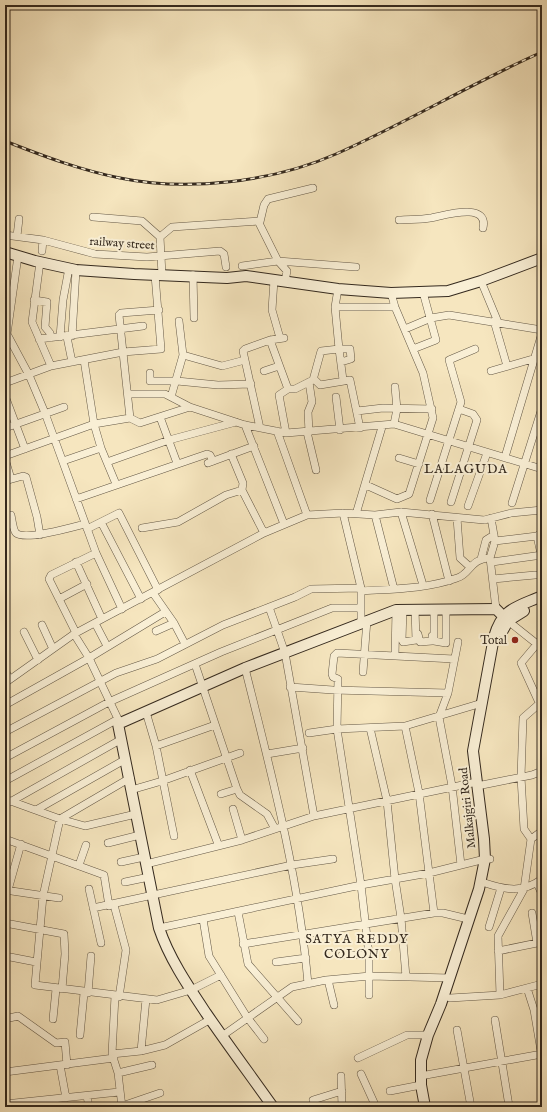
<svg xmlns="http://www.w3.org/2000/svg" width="547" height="1112" viewBox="0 0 547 1112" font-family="'IM FELL English',serif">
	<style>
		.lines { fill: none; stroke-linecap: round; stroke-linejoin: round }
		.street-casing { stroke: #645846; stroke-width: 8 }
		.secondary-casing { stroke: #34291e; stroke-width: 12 }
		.street { stroke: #f9efd5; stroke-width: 7 }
		.secondary { stroke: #f9efd5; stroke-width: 10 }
		.rail-casing { stroke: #34291e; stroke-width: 3 }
		.rail { stroke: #f9efd5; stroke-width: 1.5; stroke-dasharray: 4.5; stroke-linecap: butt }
		.poi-dot { fill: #8f2418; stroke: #f9efd5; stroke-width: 1.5 }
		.labels { text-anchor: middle; stroke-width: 4; stroke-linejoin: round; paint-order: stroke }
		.street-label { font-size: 12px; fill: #34291e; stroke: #f9efd5 }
		.poi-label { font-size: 12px; fill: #34291e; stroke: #f9efd5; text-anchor: end }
		.neighbourhood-label { font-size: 13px; letter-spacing: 1px; fill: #34291e; stroke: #f9efd5 }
	</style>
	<rect width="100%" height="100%" fill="#f6e6bf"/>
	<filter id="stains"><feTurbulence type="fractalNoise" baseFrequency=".005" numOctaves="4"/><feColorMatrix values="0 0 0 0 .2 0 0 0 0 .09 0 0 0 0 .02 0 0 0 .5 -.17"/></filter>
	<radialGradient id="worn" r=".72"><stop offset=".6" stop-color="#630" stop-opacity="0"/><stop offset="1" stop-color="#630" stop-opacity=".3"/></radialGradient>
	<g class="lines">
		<defs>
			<path id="street" d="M93 217 142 221 160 237 162 275
				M399 220C409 219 420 220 430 218 443 216 489 201 483 228
				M260 222 264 205 268 199 313 188
				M5 235 43 240 95 254 147 257 220 251 224 254 226 267
				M17 236 19 219
				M160 237 172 227 258 221 278 261 287 271 285 281
				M42 251 43 240
				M18 256 7 334 29 375 45 413 96 553 122 609
				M40 262 32 322 51 366
				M242 266 278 261 356 267
				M193 275 194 318
				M274 280 272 310 280 338
				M481 281 498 322
				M338 289 335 307H395
				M34 300 47 302 45 327 50 333V338
				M494 321 507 366
				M405 329 431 318 449 315 542 330
				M72 336 76 270
				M60 337 63 300 69 268
				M67 337 72 362
				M39 339 143 326
				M270 340 288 389
				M413 349 436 340 423 292
				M183 355 222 366 245 360
				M84 360 94 424 101 448 116 484
				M341 362 351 359 350 349H339L343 380
				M264 371 279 366
				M491 371 536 358
				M150 373V381H177L218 385 251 384
				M314 379 320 385 350 380 360 428
				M309 382 312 402 308 412 309 432
				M5 383 51 366 123 352 161 349 155 275
				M128 394H165L190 407 245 425 286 433 394 424 542 469
				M5 396 25 449
				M171 397 183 355 179 321
				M336 397 340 430
				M357 411 383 408 432 409
				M160 417 177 463
				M130 418 119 315 121 313 159 310
				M394 424 397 409 395 387
				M245 425 284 524
				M5 428 64 407
				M260 428 243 351 245 349 270 340 284 338
				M277 431 307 515
				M307 432 316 470
				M286 433 279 395 288 389H295L313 380 321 351 339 349 335 307
				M231 454 243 483 242 490 264 533
				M5 456 94 424 130 418 140 423 190 407
				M505 457 542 333
				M399 458 419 464
				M5 459 11 479
				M63 461 101 448
				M107 462 169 440 236 422
				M208 463 254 446
				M5 481 23 476 26 477 37 517 40 535
				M366 485 397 499 409 494 433 418 423 373 395 307 391 293
				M76 499 207 454 210 455 213 461
				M430 500 461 402 449 360 475 349
				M451 502 477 420 473 414 459 409
				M512 503 542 408
				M468 506 487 453
				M401 512 423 585
				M343 513 361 588V623
				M356 514 382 427
				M432 514 449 581
				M375 515 394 589
				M5 517 11 515C12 519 13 530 16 533 25 541 73 527 85 524
				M457 518 460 558 470 567
				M491 518 495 541 490 558 496 609
				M101 522 141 599
				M142 528 178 522 226 495 242 490
				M87 529 119 513 158 590
				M537 536 542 559
				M495 541 537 536 542 532
				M481 559 486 540 494 535
				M76 562 102 619
				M492 562 542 555
				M493 579 535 575
				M361 591C392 589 427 589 457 578 471 574 469 559 490 558
				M153 593 174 623 185 644
				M59 599 87 584
				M269 607 285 653 314 816
				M403 609 402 640 403 642 416 640 415 609
				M434 609V641L446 643V609
				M508 621 542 648
				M95 623 107 646
				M42 625 53 649
				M156 631 174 623
				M24 632 38 660
				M76 633 49 579 51 575 96 553
				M74 634 89 658 118 719V723
				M418 634 420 642 432 641V636
				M458 642 448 693 439 717 452 786 461 865
				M542 642 537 644 521 663 542 709
				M395 656 396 610
				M195 664 237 789 240 795 267 814 275 829
				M245 668C271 772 299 877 308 984
				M5 669 9 680
				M363 672 367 620
				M5 683 74 634 102 619 264 533 307 515 343 513 375 515 401 512 484 520 511 513 542 510
				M290 687 333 690 448 693
				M5 705 89 658 165 612
				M146 712 156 746 174 836
				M405 726 419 793 434 913
				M370 728 387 801 395 879 401 918 406 977
				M5 732 116 673 157 659 223 625 295 597 311 589 361 588
				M309 733 337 729 405 726 482 703
				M156 746 215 725
				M267 754 303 748
				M5 758 109 702 221 652 332 608H361
				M190 770 218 844
				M130 778 60 819 43 896 35 985 157 1000 191 990 221 975
				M5 781 118 719
				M482 785 532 775 542 771
				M131 790 162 781 240 753
				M221 794 237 789
				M5 799 60 819 85 826 136 814
				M10 802 120 740
				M233 809 242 840
				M36 810 126 759
				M5 839 104 875 109 906
				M531 839 542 831
				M108 843 140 835
				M121 862 144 857
				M146 864 242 840 314 816 477 782
				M79 865 86 845
				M125 882 149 877
				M485 883C506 890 523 893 542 879
				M537 883 542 894
				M89 889 101 943
				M5 890 59 898
				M8 890 21 844
				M114 905 126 950 119 997
				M93 908 292 865 333 859
				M238 912 248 964 298 1021
				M532 913 537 943
				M203 919 209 956 247 1017 264 1039
				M5 923 64 934 65 954 62 989
				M489 927 501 888
				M159 928 361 885 429 873 485 859H490
				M243 944 434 913H443L468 919
				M498 951 542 942
				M342 955H369
				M5 956 36 962
				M276 962 306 958
				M328 980 334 1005
				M527 988 534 1010 542 1057
				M88 993 91 956
				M369 995V955L361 885 337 729 338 679 333 677 332 674 334 656 337 653 454 659
				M500 995 498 936 524 889 531 839 524 829 521 777 523 718 539 704
				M115 996 112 1054 118 1073 122 1107
				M450 998 500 995 542 984
				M5 1019 18 1016 56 1043 65 1042 67 1065
				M53 1019 56 989
				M495 1020 509 1106
				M457 1030 471 1107
				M80 1035 84 993
				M222 1036 292 987 326 980 370 976 450 978
				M141 1051 146 999
				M112 1054 141 1051 165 1045 211 1019
				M358 1058 407 1035H428
				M60 1065 66 1098
				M5 1072 114 1058
				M118 1073 152 1065
				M361 1074 376 1107
				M426 1075 542 1054
				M341 1076 342 1107
				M390 1091 421 1085
				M87 1096 89 1107
				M313 1100 342 1091
				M5 1104 119 1092
				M122 1106 160 1093"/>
			<path id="secondary" d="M5 252 35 261 76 270 134 274 227 278 246 276 338 289 391 293 448 291 481 281 542 258
				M502 632 508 621 524 611
				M273 1107C251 1076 228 1045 206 1013 188 986 169 958 159 928L118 724 245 668 396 610 496 609 503 616
				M425 1107 421 1085V1060L428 1035 441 1004 479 889 485 859 484 839 473 751 494 637C502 608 517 607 542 596"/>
		</defs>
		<use href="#street" class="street-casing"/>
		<use href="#secondary" class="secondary-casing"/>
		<use href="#street" class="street"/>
		<use href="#secondary" class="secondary"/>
		<defs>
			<path id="rail" d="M5 141C43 156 80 170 120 178 187 192 273 182 336 154 406 123 472 83 542 52"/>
		</defs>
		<use href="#rail" class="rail-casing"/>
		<use href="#rail" class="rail"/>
	</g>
	<circle class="poi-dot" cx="515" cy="640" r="4"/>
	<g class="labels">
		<g class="street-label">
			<text transform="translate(122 243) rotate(4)" y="4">railway street</text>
			<text transform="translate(467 808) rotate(-96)" y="4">Malkajgiri Road</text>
		</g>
		<g class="poi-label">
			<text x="507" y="644">Total</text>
		</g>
		<g class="neighbourhood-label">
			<text x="466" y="473">LALAGUDA</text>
			<text x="357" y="943">SATYA REDDY<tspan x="357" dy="15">COLONY</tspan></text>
		</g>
	</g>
	<rect width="547" height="1112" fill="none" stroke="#f6e6bf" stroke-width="20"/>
	<rect x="6" y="6" width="535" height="1100" fill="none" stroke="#34291e" stroke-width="2"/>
	<rect x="10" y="10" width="527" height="1092" fill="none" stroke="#34291e"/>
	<rect width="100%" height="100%" filter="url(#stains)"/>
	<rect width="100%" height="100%" fill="url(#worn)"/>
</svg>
